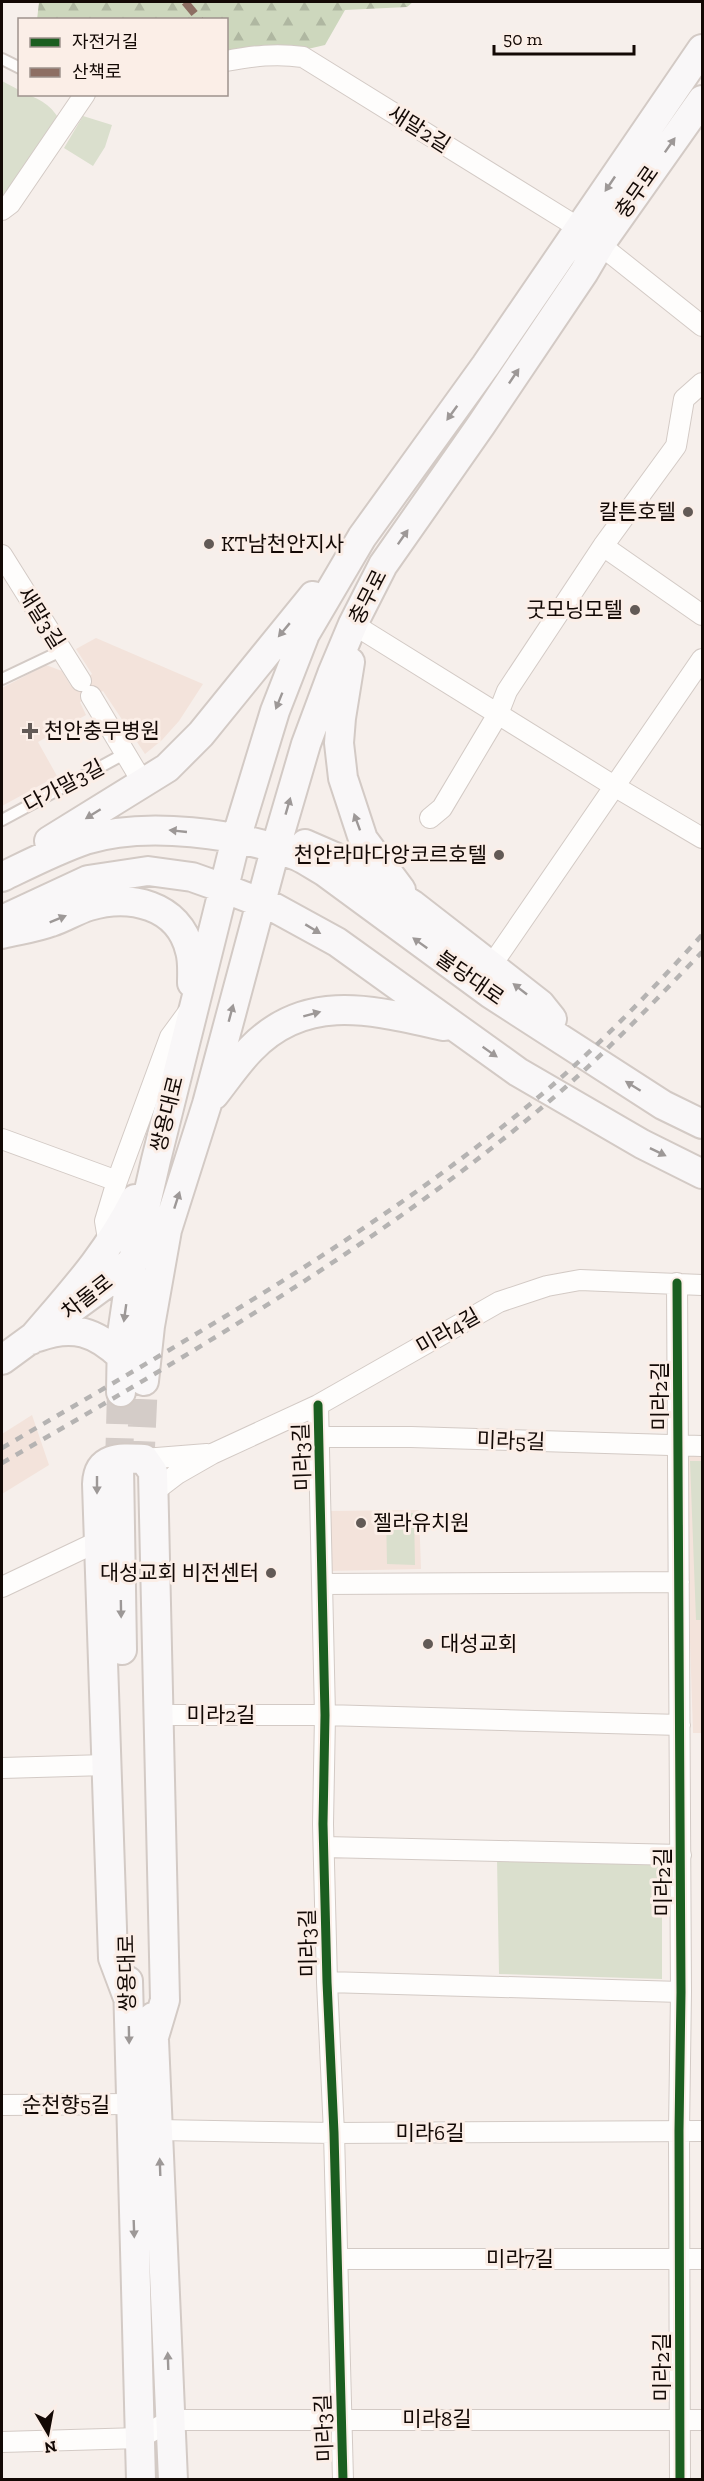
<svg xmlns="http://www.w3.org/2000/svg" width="704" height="2481" viewBox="0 0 704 2481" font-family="'Zilla Slab','Noto Sans KR',serif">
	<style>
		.built { fill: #f3e3db }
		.forest { fill: url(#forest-firs) }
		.green { fill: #dadfcd }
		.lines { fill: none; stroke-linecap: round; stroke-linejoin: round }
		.secondary-tunnel { stroke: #d4ccc8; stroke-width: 28; stroke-dasharray: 28 14; stroke-linecap: butt }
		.lane-casing { stroke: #d3cac5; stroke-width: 14 }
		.street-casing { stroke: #d3cac5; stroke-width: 22 }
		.secondary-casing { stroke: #d3cac5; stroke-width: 32 }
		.lane { stroke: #fefdfc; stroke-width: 10 }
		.street { stroke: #fefdfc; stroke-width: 20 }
		.secondary { stroke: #f9f7f8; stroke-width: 28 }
		.rail { stroke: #b5b3b2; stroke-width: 4.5; stroke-dasharray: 8 8; stroke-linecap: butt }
		.quiet { stroke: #8d6e63; stroke-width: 8; stroke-dasharray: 15 8; stroke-linecap: butt }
		.cycleway-casing { stroke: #fbeee7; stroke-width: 13 }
		.cycleway { stroke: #1b5e20; stroke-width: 9 }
		.oneway { fill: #9d9897 }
		.poi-dot { fill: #625a56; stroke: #fbeee7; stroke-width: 2 }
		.labels { text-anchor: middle; stroke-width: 6; stroke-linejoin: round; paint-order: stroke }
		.street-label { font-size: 21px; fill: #130905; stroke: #fbeee7 }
		.poi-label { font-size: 21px; fill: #130905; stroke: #fbeee7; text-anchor: end }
	</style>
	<defs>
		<pattern id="forest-firs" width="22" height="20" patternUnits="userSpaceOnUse" patternTransform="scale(1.5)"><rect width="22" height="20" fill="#cdd7bd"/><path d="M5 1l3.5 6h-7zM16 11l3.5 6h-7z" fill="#afb7a1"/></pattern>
	</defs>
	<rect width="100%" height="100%" fill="#f6efeb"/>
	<path class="built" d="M96 638 203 684 179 721 162 740 145 754 103 691 80 702 86 715 38 742 57 776 2 806V688L46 665 62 671 71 686 92 674 76 649Z
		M32 1415 49 1465 2 1494V1434Z
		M684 1456H702V1733H693Z
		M419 1510 421 1569 327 1571 328 1511Z"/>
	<path class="forest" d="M39 2H413L407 7 345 10 325 45 299 51 263 46 227 53 226 20H37Z"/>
	<path class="green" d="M2 81 19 90 20 94C36 95 51 105 59 119L2 201Z
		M83 116 112 125 105 147 93 166 64 148Z
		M690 1461H702V1620H696Z
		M386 1513H414L415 1565 387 1564Z
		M497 1858 662 1864V1979L499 1974Z"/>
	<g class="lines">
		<path class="secondary-tunnel" d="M119 1466 121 1392
			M140 1469 144 1381"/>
		<defs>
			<path id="lane" d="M2 59 20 68
				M2 679 61 651
				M2 820 126 753"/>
			<path id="street" d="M226 61C253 56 276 53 303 57L579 228 702 326
				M2 210 10 204 85 94
				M603 546 702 615
				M2 555 81 681
				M353 624 614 786 702 838
				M91 696 143 783
				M430 818 442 808 498 714 507 691 603 546 676 446 684 399 702 383
				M491 966 702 659
				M2 1139 117 1181
				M109 1245 105 1221 117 1181 170 1037 189 1011
				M677 1283 681 1992 679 2131 680 2480
				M318 1405 325 1715 323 1824 327 1982 334 2133 343 2480
				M319 1437H411L702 1446
				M144 1459 207 1454
				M153 1496 160 1487 177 1474 212 1454 318 1405 499 1302 547 1286 580 1280 702 1285
				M323 1584 679 1582
				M2 1587 99 1541
				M158 1715H325L680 1725
				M2 1768 106 1765
				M324 1847 681 1855
				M327 1982 681 1992
				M2 2105 130 2104
				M158 2130 334 2133 702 2131
				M338 2259H702
				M2 2442 140 2438 171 2420H702"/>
			<path id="secondary" d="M350 662 341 718 339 743 343 778 363 839 401 890
				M49 841 167 768 201 734 313 596
				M305 844 344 861 413 905 540 1004 552 1019
				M2 877C29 864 56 850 85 840 145 821 239 833 297 856 306 860 316 867 325 872L491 994 663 1105 702 1124
				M2 920 88 880 148 871 192 877 223 888 275 908 337 942 518 1072 642 1144 702 1174
				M2 934C18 930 35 928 51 922 64 918 76 910 89 906 129 894 179 904 190 951 193 961 192 973 192 983
				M214 1095C226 1080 237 1063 251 1049 307 991 375 1011 444 1026
				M38 1337C73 1324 96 1332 122 1357
				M31 1340C71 1293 107 1255 135 1199
				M2 1360 111 1280 139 1255
				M144 1381 150 1326 167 1230 207 1104 275 850 306 744 332 674 353 624 383 565 481 425 584 272 601 243 702 100
				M121 1392 122 1334 133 1260 156 1160 236 839 275 711 305 634 362 537 486 365 702 49
				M119 1466 122 1650
				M128 1981 141 2480
				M128 1998 113 1958 97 1484C98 1455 122 1458 144 1459L153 1472 165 2000 154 2037
				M153 2017 173 2480"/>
		</defs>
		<use href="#lane" class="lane-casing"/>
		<use href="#street" class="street-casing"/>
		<use href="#secondary" class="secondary-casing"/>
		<use href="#lane" class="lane"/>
		<use href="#street" class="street"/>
		<use href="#secondary" class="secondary"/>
		<path class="rail" d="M2 1448C186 1340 377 1234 541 1095 599 1046 651 991 702 935
			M2 1463C189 1355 380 1244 546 1104 602 1057 652 1004 702 952"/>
		<path class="quiet" d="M185 2 200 20"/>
		<defs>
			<path id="cycleway" d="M677 1283 681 1992 679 2131 680 2480
				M318 1405 325 1715 323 1824 327 1982 334 2133 343 2480"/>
		</defs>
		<use href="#cycleway" class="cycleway-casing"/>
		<use href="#cycleway" class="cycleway"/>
	</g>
	<defs><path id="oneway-solid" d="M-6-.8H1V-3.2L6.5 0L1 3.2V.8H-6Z" transform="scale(1.5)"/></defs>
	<g class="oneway">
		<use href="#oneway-solid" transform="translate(670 145) rotate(-55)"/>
		<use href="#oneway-solid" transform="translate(610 184) rotate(124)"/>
		<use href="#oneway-solid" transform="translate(514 376) rotate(-56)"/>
		<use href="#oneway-solid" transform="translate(452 413) rotate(126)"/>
		<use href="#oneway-solid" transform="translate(403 537) rotate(-55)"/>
		<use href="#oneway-solid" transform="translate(284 630) rotate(130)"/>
		<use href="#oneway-solid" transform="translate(279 701) rotate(112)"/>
		<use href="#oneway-solid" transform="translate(288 806) rotate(-74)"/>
		<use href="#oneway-solid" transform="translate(93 814) rotate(148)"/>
		<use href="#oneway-solid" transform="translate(357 822) rotate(-110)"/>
		<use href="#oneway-solid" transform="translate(178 831) rotate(-174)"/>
		<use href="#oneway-solid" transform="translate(58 919) rotate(-22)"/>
		<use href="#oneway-solid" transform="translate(313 929) rotate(31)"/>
		<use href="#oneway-solid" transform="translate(420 943) rotate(-144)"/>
		<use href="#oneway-solid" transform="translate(520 989) rotate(-142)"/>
		<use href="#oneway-solid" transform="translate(231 1013) rotate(-75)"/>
		<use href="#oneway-solid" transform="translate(312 1014) rotate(-15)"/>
		<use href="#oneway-solid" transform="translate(490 1052) rotate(35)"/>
		<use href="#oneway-solid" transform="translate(633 1086) rotate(-148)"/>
		<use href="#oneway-solid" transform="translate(658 1152) rotate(26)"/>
		<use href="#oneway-solid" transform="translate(177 1200) rotate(-72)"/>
		<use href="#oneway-solid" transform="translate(125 1313) rotate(98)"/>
		<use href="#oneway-solid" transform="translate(97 1485) rotate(90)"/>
		<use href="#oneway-solid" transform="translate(121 1609) rotate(89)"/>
		<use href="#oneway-solid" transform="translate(129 2035) rotate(89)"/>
		<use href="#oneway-solid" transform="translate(160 2167) rotate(-92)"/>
		<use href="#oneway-solid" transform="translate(134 2229) rotate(88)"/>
		<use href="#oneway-solid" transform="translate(168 2361) rotate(-92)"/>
	</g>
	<g class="poi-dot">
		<circle cx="688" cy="512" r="6"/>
		<circle cx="209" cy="544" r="6"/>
		<circle cx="635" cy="610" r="6"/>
		<path d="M27 722h6v6h6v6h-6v6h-6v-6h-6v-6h6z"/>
		<circle cx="499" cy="855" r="6"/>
		<circle cx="361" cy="1523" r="6"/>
		<circle cx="271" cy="1573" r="6"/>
		<circle cx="428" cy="1644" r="6"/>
	</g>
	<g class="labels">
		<g class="street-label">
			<text transform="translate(419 129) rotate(32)" y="7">새말2길</text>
			<text transform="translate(637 192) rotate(-55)" y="7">충무로</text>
			<text transform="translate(368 597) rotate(-63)" y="7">충무로</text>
			<text transform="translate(41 618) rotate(58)" y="7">새말3길</text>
			<text transform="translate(64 786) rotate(-28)" y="7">다가말3길</text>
			<text transform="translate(470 978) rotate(35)" y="7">불당대로</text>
			<text transform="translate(167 1114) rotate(-76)" y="7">쌍용대로</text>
			<text transform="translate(87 1297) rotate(-38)" y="7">차돌로</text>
			<text transform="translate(448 1331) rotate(-30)" y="7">미라4길</text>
			<text transform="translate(660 1396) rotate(-90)" y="7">미라2길</text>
			<text transform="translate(511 1441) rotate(2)" y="7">미라5길</text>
			<text transform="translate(302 1457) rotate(-92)" y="7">미라3길</text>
			<text x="221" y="1722">미라2길</text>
			<text transform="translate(663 1882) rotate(-90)" y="7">미라2길</text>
			<text transform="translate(308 1943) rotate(-91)" y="7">미라3길</text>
			<text transform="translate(127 1973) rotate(-91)" y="7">쌍용대로</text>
			<text x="66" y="2112">순천향5길</text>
			<text x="430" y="2140">미라6길</text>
			<text x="520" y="2266">미라7길</text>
			<text transform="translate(662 2367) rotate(-90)" y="7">미라2길</text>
			<text x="437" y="2426">미라8길</text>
			<text transform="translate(324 2428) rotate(-92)" y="7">미라3길</text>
		</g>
		<g class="poi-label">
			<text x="676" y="519">칼튼호텔</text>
			<text x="221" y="551" text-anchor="start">KT남천안지사</text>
			<text x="623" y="617">굿모닝모텔</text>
			<text x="44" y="738" text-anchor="start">천안충무병원</text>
			<text x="487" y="862">천안라마다앙코르호텔</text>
			<text x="373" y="1530" text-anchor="start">젤라유치원</text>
			<text x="259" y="1580">대성교회 비전센터</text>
			<text x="440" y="1651" text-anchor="start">대성교회</text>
		</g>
	</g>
	<rect width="704" height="2481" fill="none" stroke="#130905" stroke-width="6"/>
	<rect x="18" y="18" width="210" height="78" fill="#fbeee7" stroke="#9e928d" stroke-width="1.5"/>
	<rect x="30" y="38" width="30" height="9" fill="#1b5e20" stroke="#9e928d" stroke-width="1.5"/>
	<text x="72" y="48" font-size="18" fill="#130905">자전거길</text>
	<rect x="30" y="68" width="30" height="9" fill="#8d6e63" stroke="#9e928d" stroke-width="1.5"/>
	<text x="72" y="78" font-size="18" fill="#130905">산책로</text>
	<g transform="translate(48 2433) rotate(170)" stroke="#fbeee7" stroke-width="4.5" paint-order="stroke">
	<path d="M0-4.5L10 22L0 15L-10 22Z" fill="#130905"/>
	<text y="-9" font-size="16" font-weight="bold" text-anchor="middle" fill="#130905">N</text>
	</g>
	<path d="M494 45v9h140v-9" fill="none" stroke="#130905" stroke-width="3"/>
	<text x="503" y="45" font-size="18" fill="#130905" stroke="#fbeee7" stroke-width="4.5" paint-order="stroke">50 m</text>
</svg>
